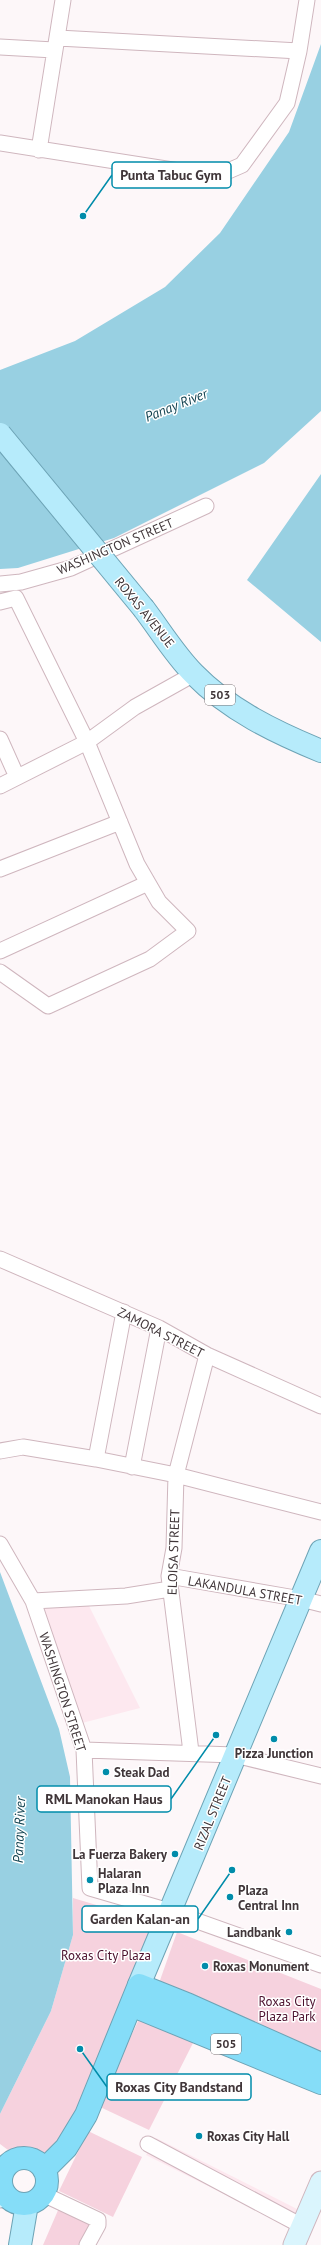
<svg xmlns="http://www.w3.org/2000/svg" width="321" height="2245" viewBox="0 0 321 2245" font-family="'PT Sans',sans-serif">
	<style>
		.built { fill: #fde8ef }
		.green { fill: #f6d2de }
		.water { fill: #98d0e2 }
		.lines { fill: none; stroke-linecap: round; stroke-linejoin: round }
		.street-casing { stroke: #cfb6be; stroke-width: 17 }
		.secondary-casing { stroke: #cfb6be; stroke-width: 23 }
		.primary-casing { stroke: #6da3b5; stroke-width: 24 }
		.highway-casing { stroke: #6da3b5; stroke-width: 24 }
		.street { stroke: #fff; stroke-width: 15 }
		.secondary { stroke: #daf5fd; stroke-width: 21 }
		.primary { stroke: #b6ebfb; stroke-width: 22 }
		.highway { stroke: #85ddf8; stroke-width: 22 }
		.primary-bridge-casing { stroke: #6da3b5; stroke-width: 24; stroke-linecap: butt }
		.primary-bridge { stroke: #b6ebfb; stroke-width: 22 }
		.poi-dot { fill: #008caa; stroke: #fff; stroke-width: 1.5 }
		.labels { text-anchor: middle; stroke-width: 3; stroke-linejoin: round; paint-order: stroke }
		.shield { fill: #fff; stroke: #797274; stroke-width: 1 }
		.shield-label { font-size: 12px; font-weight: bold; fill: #403639 }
		.street-label { font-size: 13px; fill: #403639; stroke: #fff }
		.poi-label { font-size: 13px; font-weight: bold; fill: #403639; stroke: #fff; text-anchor: start }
		.park-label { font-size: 13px; fill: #4b102d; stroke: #fff }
		.water-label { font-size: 14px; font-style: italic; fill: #0d3f4d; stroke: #fff }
		.leader { fill: none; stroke: #008caa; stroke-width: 1.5 }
		.callout-dot { fill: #008caa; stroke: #fff; stroke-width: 1.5 }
		.callout { fill: #fff; stroke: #008caa; stroke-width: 1.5 }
		.callout-label { font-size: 14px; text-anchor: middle; font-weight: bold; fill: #403639 }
	</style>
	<rect width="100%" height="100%" fill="#fdf7f9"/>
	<path class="built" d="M88 1604 140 1708 82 1723 41 1607Z
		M156 2138 301 2211 294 2229 146 2155Z"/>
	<path class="green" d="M73 1898 153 1922 141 1967 77 2120 58 2146 43 2156 8 2150 0 2144V2114L51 2011 73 1935Z
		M177 1932 321 1989V2057L158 1986Z
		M140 2017 194 2041 149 2130 98 2106Z
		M88 2131 142 2157 113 2217 59 2191Z
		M59 2208 92 2224 81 2245H43Z"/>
	<path class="water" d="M321 44V411L264 463 114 538 18 568 0 569V370L75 341 165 287 220 233 289 132Z
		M321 474V642L247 580Z
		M0 1572 59 1729 70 1777 73 1935 51 2011 0 2114Z"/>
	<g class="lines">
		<defs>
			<path id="street" d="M58 38 299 51
				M0 47 54 50
				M0 143 198 174 219 175 242 165 287 103 299 51 307 0
				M39 150 63 0
				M0 584 21 582 71 568 206 506
				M0 602 16 598 87 742 137 864 159 902 188 931 150 959 48 1006 0 972
				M0 739 17 777
				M0 786 87 742 135 707 194 674
				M0 869 120 822
				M0 951 148 883
				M0 1259 159 1328 207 1355 321 1406
				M0 1451 23 1447 96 1459 176 1475 321 1512
				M96 1459 124 1312
				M132 1467 159 1328
				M0 1544 33 1601 84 1750 90 1888 169 1911 321 1965
				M169 1576 301 1599 321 1604
				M33 1601 126 1596 170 1589
				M84 1750 235 1755 321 1776
				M191 1752 169 1576 174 1548 176 1475 207 1355
				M148 2144 302 2226
				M43 2194 98 2220V2225L87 2245"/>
			<path id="secondary" d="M0 2197 4 2193
				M294 2245 321 2182"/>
			<path id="primary" d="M144 609C160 630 175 655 194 674 229 710 275 732 321 751
				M139 1985 321 1551
				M20 2245 27 2204"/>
			<path id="highway" d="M131 2005 321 2083
				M1 2181a23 23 0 1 1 46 0a23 23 0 1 1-46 0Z
				M44 2170 66 2148 86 2115 139 1985 189 2005 321 2064"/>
		</defs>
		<use href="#street" class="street-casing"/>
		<use href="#secondary" class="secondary-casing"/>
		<use href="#primary" class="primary-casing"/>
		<use href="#highway" class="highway-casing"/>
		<use href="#street" class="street"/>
		<use href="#secondary" class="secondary"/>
		<use href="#primary" class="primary"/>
		<use href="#highway" class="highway"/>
		<defs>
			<path id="primary-bridge" d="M0 434 144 609"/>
		</defs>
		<use href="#primary-bridge" class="primary-bridge-casing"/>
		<use href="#primary-bridge" class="primary-bridge"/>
	</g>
	<g class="poi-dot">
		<circle cx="274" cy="1739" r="4"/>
		<circle cx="106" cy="1772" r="4"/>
		<circle cx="175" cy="1854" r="4"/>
		<circle cx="90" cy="1880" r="4"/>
		<circle cx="230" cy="1897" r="4"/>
		<circle cx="289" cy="1932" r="4"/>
		<circle cx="205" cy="1966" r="4"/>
		<circle cx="199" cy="2136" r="4"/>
	</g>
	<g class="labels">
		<g class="shield">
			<rect x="205" y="685" width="30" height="20" rx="3"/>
			<rect x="211" y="2034" width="30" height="20" rx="3"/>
		</g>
		<g class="shield-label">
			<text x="220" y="699">503</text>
			<text x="226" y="2048">505</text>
		</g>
		<g class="street-label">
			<text transform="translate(115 546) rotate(-23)" y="5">WASHINGTON STREET</text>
			<text transform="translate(145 612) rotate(51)" y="5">ROXAS AVENUE</text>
			<text transform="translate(161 1332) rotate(27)" y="5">ZAMORA STREET</text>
			<text transform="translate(173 1552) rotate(-88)" y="5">ELOISA STREET</text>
			<text transform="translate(245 1590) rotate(10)" y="5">LAKANDULA STREET</text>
			<text transform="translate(63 1692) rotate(72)" y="5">WASHINGTON STREET</text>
			<text transform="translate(212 1813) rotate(-68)" y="5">RIZAL STREET</text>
		</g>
		<g class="poi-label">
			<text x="274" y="1758" text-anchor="middle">Pizza Junction</text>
			<text x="114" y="1777">Steak Dad</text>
			<text x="167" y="1859" text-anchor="end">La Fuerza Bakery</text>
			<text x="98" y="1878">Halaran<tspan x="98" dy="15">Plaza Inn</tspan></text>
			<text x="238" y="1895">Plaza<tspan x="238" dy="15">Central Inn</tspan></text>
			<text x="281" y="1937" text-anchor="end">Landbank</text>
			<text x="213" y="1971">Roxas Monument</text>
			<text x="207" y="2141">Roxas City Hall</text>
		</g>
		<g class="park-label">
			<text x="106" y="1960">Roxas City Plaza</text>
			<text x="287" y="2006">Roxas City<tspan x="287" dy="15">Plaza Park</tspan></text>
		</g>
		<g class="water-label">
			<text transform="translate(176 405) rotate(-22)" y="5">Panay River</text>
			<text transform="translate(19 1830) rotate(-88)" y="5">Panay River</text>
		</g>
	</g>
	<path class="leader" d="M83 216L112 175M216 1735L171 1799M232 1870L198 1919M80 2049L107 2087"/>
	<g class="callout-dot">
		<circle cx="83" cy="216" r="4"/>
		<circle cx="216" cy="1735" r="4"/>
		<circle cx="232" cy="1870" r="4"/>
		<circle cx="80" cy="2049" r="4"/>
	</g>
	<g class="callout">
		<rect x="112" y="162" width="119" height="26" rx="4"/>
		<rect x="37" y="1786" width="134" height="26" rx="4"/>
		<rect x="82" y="1906" width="116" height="26" rx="4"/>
		<rect x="107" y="2074" width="144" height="26" rx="4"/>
	</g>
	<g class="callout-label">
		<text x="171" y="180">Punta Tabuc Gym</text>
		<text x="104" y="1804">RML Manokan Haus</text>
		<text x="140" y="1924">Garden Kalan-an</text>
		<text x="179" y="2092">Roxas City Bandstand</text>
	</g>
</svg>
